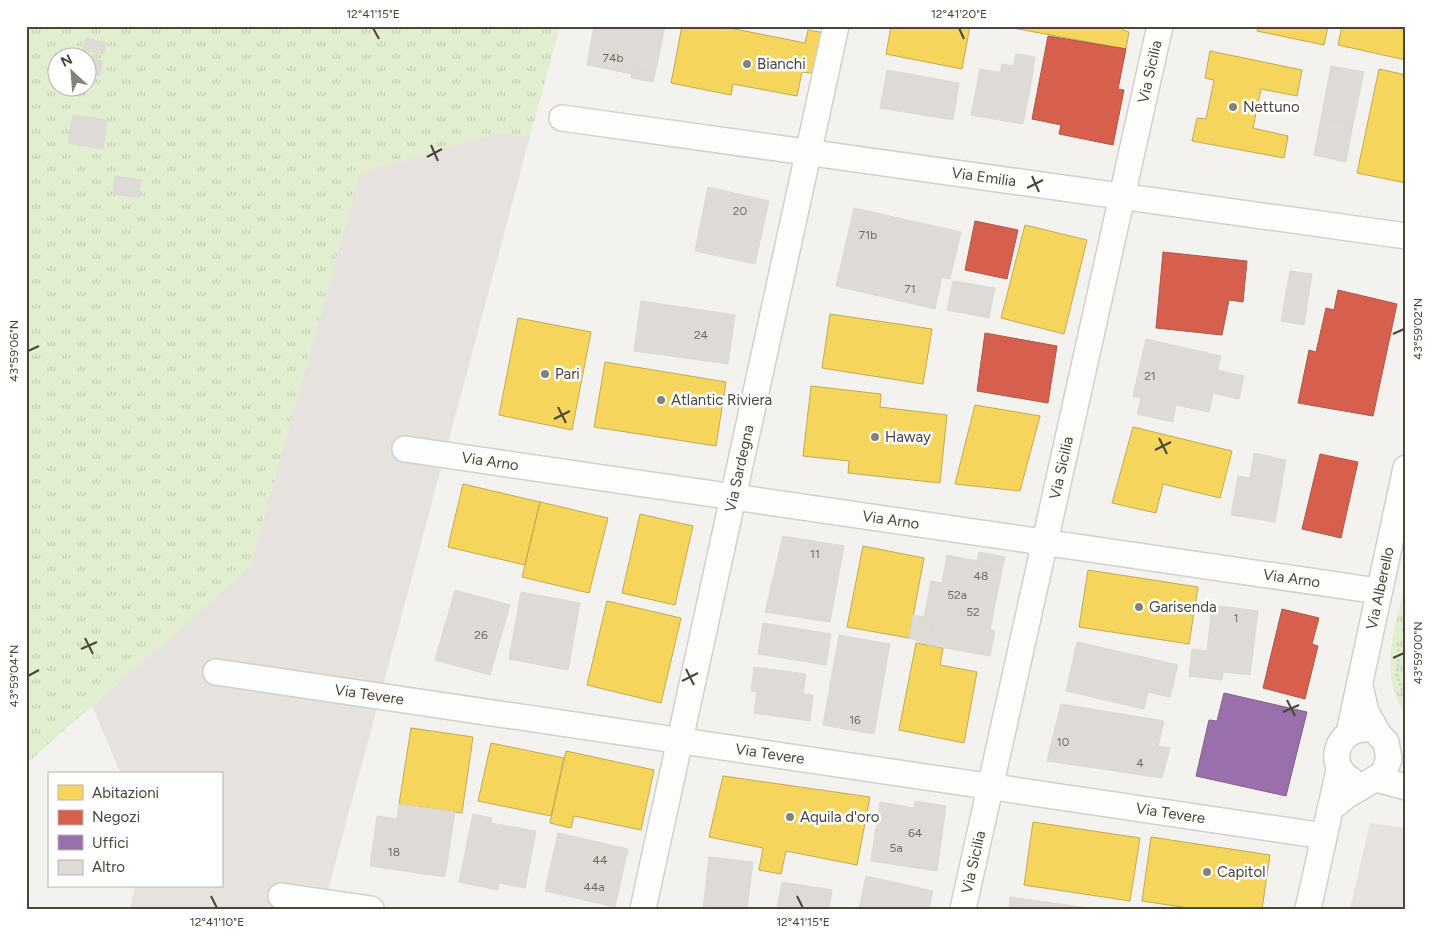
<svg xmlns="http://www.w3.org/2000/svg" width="1432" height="935" viewBox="0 0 1432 935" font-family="Figtree,sans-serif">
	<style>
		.park { fill: url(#park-tufts); fill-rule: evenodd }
		.parking { fill: #e6e3df }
		.homes { fill: #f6d55c; stroke: #c3aa52 }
		.shops { fill: #d6604d; stroke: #ac5847 }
		.offices { fill: #9970ab; stroke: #826389 }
		.building { fill: #dedbd6; stroke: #dcd9d4 }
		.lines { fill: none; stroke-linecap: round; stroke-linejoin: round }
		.street-casing { stroke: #d2d0cb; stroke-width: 28 }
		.path { stroke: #d3d2cc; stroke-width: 3; stroke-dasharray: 2.5 2.5; stroke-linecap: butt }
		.street { stroke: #fdfdfc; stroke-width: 25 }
		.ticks { fill: none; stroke: #4b4439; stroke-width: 2 }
		.poi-dot { fill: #868178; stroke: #fff; stroke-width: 2 }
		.labels { text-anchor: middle; stroke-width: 5; stroke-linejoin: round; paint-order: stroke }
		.number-label { font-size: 12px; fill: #706a61 }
		.poi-label { font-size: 15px; fill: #4b4439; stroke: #fff; text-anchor: start }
		.street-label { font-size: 15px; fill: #4b4439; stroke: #fff }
		.neatline { fill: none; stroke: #4b4439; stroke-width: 2 }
		.ticks-label { font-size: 12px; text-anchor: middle; fill: #4b4439 }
	</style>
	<defs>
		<pattern id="park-tufts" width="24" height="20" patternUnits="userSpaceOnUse" patternTransform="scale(1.25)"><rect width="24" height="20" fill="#e1eecf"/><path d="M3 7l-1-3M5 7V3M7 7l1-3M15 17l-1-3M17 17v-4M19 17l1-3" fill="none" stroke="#c3cdb2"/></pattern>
	</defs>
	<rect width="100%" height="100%" fill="#f4f2ee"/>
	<path class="park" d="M26 26H560L530 137 500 132 360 173 250 567 26 764ZM58 58H88V88H58Z
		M1406 582V714C1376 676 1396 624 1406 582Z"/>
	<path class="parking" d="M500 132 530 137 323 909H130L135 886H221V774H121L92 706 250 567 360 173Z
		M1370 823 1406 828V909H1350Z"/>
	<path class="homes" d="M682 26H720L805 43 808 30 825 33 817 74 802 72 797 96 733 84 731 95 671 83Z
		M891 26H970L962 69 886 54Z
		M1002 26H1124L1123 30 1129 32 1126 49Z
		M1258 26H1328L1324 45 1257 31Z
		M1342 26H1406V60L1338 45Z
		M1210 51 1302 70 1297 96 1261 89 1253 128 1288 136 1284 158 1192 141 1197 118 1206 119 1214 80 1205 78Z
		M1379 69 1406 75V183L1357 173Z
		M1025 225 1087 240 1064 334 1001 318Z
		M830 314 932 329 923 384 822 368Z
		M518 318 591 332 572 430 499 415Z
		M605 362 726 382 716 446 594 427Z
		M811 386 881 394 880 407 947 415 940 483 848 473 849 461 803 456Z
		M975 405 1040 416 1020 491 955 484Z
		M1133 427 1232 451 1220 498 1163 484 1156 513 1112 503Z
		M463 484 540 502 525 565 448 547Z
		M540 502 608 518 589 593 522 577Z
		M640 514 693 526 675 605 622 593Z
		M863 546 924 558 909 638 847 627Z
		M1088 570 1198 587 1189 644 1079 627Z
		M607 601 681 618 661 703 587 685Z
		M916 643 943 648 940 665 977 672 964 743 899 730Z
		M411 728 473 737 462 813 399 804Z
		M491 743 564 758 551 816 478 801Z
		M566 751 654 770 641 830 574 816 571 828 550 823Z
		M723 776 870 797 857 865 786 851 781 874 759 870 763 848 709 837Z
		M1033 822 1140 838 1130 901 1024 885Z
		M1151 837 1270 855 1262 909H1195L1142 901Z"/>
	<path class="shops" d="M1048 36 1126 49 1118 89 1124 90 1113 145 1059 134 1061 125 1032 119Z
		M975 221 1018 230 1007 279 965 270Z
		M1163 252 1247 261 1243 302 1229 300 1222 335 1156 328Z
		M1338 290 1397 304 1373 416 1298 403 1309 350 1316 352 1326 308 1334 310Z
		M985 333 1057 346 1048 403 977 391Z
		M1320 454 1358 462 1341 538 1302 529Z
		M1282 609 1319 618 1312 644 1318 646 1305 699 1263 688Z"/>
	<path class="offices" d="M1224 693 1307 712 1286 796 1196 776 1209 720 1217 721Z"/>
	<path class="building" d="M594 26H641L664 31 655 73 633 68 632 74 587 65Z
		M641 26H664V31Z
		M86 38 106 43 104 54 83 50Z
		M1016 54 1035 57 1032 78 1000 72 1002 64 1013 66Z
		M88 59 102 61 100 76 88 74Z
		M1331 66 1364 72 1353 124 1321 118Z
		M633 68 655 73 653 82 631 78Z
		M980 69 1032 78 1023 124 971 115Z
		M887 70 959 83 953 120 880 108Z
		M73 115 107 120 103 149 68 143Z
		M1321 118 1353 124 1346 162 1314 155Z
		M115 176 141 180 139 198 113 194Z
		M708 187 769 201 755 264 695 251Z
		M854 208 961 232 950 279 942 277 935 309 836 286Z
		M1290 271 1312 274 1304 325 1281 321Z
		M953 281 995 288 989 318 947 310Z
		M641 301 735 315 728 364 634 351Z
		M1146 339 1221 356 1218 370 1244 376 1239 399 1213 393 1209 412 1176 405 1173 422 1137 414 1141 398 1133 396Z
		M1254 453 1286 460 1275 522 1231 515 1238 476 1250 478Z
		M783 536 844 546 830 622 765 612Z
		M979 552 1005 557 1002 570 976 565Z
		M947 555 977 561 976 565 1002 570 990 630 995 631 990 656 929 645 933 624 923 622 931 581 942 583Z
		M455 590 510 605 490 675 435 660Z
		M521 592 580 603 568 670 509 659Z
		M1212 605 1258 611 1250 675 1223 672 1222 680 1189 676 1192 649 1207 651Z
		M913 615 924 617 923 622 933 624 929 645 909 638Z
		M763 623 831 634 826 665 758 654Z
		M839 635 890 644 874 734 823 725Z
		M1077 642 1178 665 1170 697 1148 692 1144 709 1066 691Z
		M754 667 806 674 803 694 813 695 810 721 754 713 757 692 751 691Z
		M1061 704 1164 721 1158 746 1170 748 1162 778 1047 761Z
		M915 801 946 806 937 871 871 861 880 802 914 808Z
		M399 804 455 812 445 877 370 866 377 816 397 819Z
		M473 814 492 818 491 823 536 831 525 888 499 883 498 890 459 882Z
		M558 833 628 849 615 907 545 891Z
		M709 857 753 862 747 909H703Z
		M866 876 933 891 929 909H859Z
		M782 882 832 890 829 909H777Z
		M1010 897 1096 909H1009Z"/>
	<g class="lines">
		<defs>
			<g id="street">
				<path id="s1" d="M562 118 1406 236"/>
				<path id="s2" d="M405 449 1378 591"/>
				<path id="s3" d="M216 672 1324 836"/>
				<path id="s4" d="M1349 733 1406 468"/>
				<path d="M1376 779 1406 787"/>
				<path d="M1351 780C1326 765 1336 730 1365 729"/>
				<path d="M1330 809 1346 796 1383 774 1389 759 1386 742 1379 735 1366 712 1360 686"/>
				<path d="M281 896 371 909"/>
				<path id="s5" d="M643 909 836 26"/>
				<path id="s6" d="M963 909 1160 26"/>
				<path d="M1308 909 1339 770"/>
			</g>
		</defs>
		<use href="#street" class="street-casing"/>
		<path class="path" d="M1403 631 1406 619
			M1399 649 1397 676 1406 701"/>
		<use href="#street" class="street"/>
	</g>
	<path class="ticks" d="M373 28 379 39M959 28 964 39M431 145 438 161M427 157 442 149M1032 176 1039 192M1027 188 1043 180M1393 334 1404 329M28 351 39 346M558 407 566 423M554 419 570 411M1159 438 1167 454M1155 450 1171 442M85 638 93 654M81 649 97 642M1393 658 1404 653M686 669 694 685M28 676 39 670M682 681 698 673M1287 700 1295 716M1283 712 1299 705M211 896 217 908M797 896 803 908"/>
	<g class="poi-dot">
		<circle cx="747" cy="64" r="5"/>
		<circle cx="1233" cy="107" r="5"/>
		<circle cx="545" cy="374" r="5"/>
		<circle cx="661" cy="400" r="5"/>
		<circle cx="875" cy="437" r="5"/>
		<circle cx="1139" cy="607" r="5"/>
		<circle cx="790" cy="817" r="5"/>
		<circle cx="1207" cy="872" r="5"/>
	</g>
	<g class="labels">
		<g class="number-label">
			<text x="613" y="62">74b</text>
			<text x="740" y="215">20</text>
			<text x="868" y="239">71b</text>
			<text x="910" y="293">71</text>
			<text x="701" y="339">24</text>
			<text x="1150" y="380">21</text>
			<text x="815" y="558">11</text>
			<text x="981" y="580">48</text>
			<text x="957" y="599">52a</text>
			<text x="973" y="616">52</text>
			<text x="1236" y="622">1</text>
			<text x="481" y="639">26</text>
			<text x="855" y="724">16</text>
			<text x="1063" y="746">10</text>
			<text x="1140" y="767">4</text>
			<text x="915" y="837">64</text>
			<text x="896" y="852">5a</text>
			<text x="394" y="856">18</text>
			<text x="600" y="864">44</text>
			<text x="594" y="891">44a</text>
		</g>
		<g class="poi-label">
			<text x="757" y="69">Bianchi</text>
			<text x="1243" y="112">Nettuno</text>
			<text x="555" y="379">Pari</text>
			<text x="671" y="405">Atlantic Riviera</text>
			<text x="885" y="442">Haway</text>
			<text x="1149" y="612">Garisenda</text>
			<text x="800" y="822">Aquila d'oro</text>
			<text x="1217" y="877">Capitol</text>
		</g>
		<g class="street-label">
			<text dy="5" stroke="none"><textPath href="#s6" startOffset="858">Via Sicilia</textPath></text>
			<text dy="5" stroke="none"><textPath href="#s1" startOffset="426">Via Emilia</textPath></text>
			<text dy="5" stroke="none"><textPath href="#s2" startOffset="86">Via Arno</textPath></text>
			<text dy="5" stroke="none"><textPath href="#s5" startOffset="451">Via Sardegna</textPath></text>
			<text dy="5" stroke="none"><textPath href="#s6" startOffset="452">Via Sicilia</textPath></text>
			<text dy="5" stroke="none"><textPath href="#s2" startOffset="491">Via Arno</textPath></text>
			<text dy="5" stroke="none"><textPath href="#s2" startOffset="896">Via Arno</textPath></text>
			<text dy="5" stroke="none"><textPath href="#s4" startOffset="148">Via Alberello</textPath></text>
			<text dy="5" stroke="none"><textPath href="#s3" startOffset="155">Via Tevere</textPath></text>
			<text dy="5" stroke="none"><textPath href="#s3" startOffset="560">Via Tevere</textPath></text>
			<text dy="5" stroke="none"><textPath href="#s3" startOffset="965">Via Tevere</textPath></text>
			<text dy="5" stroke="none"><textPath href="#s6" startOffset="48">Via Sicilia</textPath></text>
		</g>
	</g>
	<rect width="1432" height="935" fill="none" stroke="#ffffff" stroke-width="55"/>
	<rect x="48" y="772" width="175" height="115" fill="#ffffff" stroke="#b7b4b0"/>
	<rect x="58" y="785" width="25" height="15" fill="#f6d55c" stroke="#b7b4b0"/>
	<text x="92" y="798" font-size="15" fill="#4b4439">Abitazioni</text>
	<rect x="58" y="810" width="25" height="15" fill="#d6604d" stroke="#b7b4b0"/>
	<text x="92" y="822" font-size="15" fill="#4b4439">Negozi</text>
	<rect x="58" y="835" width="25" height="15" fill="#9970ab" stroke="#b7b4b0"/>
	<text x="92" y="848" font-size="15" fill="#4b4439">Uffici</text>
	<rect x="58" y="860" width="25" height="15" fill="#dedbd6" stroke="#b7b4b0"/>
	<text x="92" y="872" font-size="15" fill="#4b4439">Altro</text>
	<g transform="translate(72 72) rotate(334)"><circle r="24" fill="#ffffff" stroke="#b7b4b0"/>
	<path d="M0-4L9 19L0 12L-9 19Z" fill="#868178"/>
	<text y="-8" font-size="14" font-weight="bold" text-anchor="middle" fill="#4b4439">N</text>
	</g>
	<rect x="28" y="28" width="1376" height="880" class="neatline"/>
	<g class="ticks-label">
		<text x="373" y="18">12°41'15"E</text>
		<text x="959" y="18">12°41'20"E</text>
		<text transform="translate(1418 329) rotate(-90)" y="4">43°59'02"N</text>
		<text transform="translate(14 351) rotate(-90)" y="4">43°59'06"N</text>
		<text transform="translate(1418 653) rotate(-90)" y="4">43°59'00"N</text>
		<text transform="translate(14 676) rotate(-90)" y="4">43°59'04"N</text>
		<text x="217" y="926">12°41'10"E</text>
		<text x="803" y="926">12°41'15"E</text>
	</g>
</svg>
